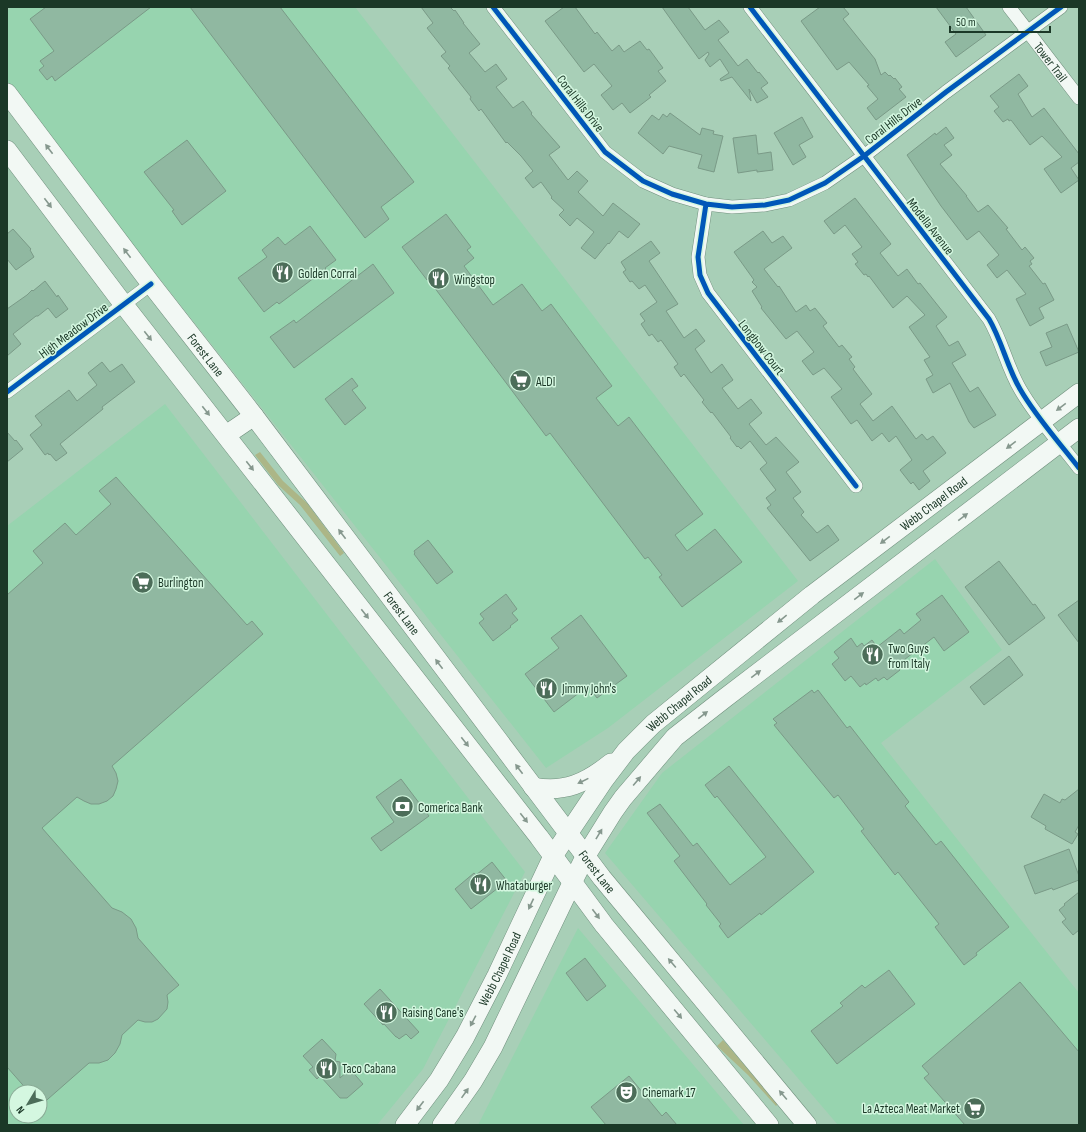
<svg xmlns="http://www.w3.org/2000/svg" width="1086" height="1132" viewBox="0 0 1086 1132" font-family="'Sofia Sans Condensed',sans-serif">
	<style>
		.built { fill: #97d4af; fill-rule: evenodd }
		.green { fill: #acb687 }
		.building { fill: #90b8a1; stroke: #7a9a87 }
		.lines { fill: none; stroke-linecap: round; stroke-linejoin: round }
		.minor-casing { stroke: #708f7d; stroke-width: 14 }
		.secondary-casing { stroke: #708f7d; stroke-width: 20 }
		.minor { stroke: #f2f8f4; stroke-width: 13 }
		.secondary { stroke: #f2f8f4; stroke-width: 19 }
		.cycleway-casing { stroke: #d4f7e0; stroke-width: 8 }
		.cycleway { stroke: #0057b8; stroke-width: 5 }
		.oneway { fill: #86988e }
		.labels { text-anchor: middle; stroke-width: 3; stroke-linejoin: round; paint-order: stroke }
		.street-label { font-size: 13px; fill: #1b3827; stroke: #d4f7e0 }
		.poi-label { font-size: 13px; fill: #1b3827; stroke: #d4f7e0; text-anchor: start }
	</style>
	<rect width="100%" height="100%" fill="#a8cfb7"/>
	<path class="built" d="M12 7H355L798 581 608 728 546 768 7 85V11Z
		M165 404 525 872 423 1069 377 1125H7V526ZM16 1092H40V1116H16Z
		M935 559 1002 650 881 743 1079 993V1125H838L605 853 662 773Z
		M578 928 744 1125H478Z"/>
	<path class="green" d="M260 452 283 481 307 503 344 553 340 556 300 505 278 485 255 455Z
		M723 1040 778 1104 776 1106 748 1075 717 1046Z"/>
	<path class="building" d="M46 7H151L55 81 52 76 47 80 39 70 44 66 40 61 54 51 30 19Z
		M190 7H280L414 182 381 207 389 219 365 238Z
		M421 7H450L454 11 455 10 464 23H463L480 44 469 53 485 72 496 64 507 79 496 87 513 108 523 101 532 113 531 114 560 147 549 155 568 180 577 171 588 181 578 192 603 216 613 203 640 224 628 238 619 231 609 244 608 243 595 259 581 248 594 232 577 218 570 226 559 215 564 210 551 198 552 197 541 182 533 188 525 178 533 171 521 156 507 142 506 143 481 109 479 111 470 99 471 97 448 68 450 66 441 56 446 52 427 28 433 23Z
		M564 7H575L595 34 597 32 612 51 619 45 624 52 640 41 647 50 649 49 663 68 658 71 666 81 649 95 651 97 630 113 622 103 613 110 601 95 612 86 594 64 584 72 545 21Z
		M662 7H688L705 30 719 20 729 32 718 40 738 66 747 59 758 73 759 72 768 83 761 88 768 97 757 103 749 89 751 101 732 77 721 81 720 79 729 73 720 59 710 67 705 60 709 54 708 52 699 59Z
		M820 7H843L849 14 843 19 875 59 881 75 885 72 889 76 890 75 894 79 895 78 902 87 899 89 906 97 876 120 867 108 878 99 867 86 869 85 849 62 837 70 801 21Z
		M936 7H966L986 35 956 57 945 42 956 34Z
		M1019 74 1028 86 1018 94 1032 117 1044 108 1079 154V162L1071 168 1079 180 1061 193 1044 169 1062 157 1042 136 1030 145 1011 120 1009 121 1008 119 1003 122 994 111 999 107 990 96Z
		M670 113 700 135 702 128 714 131 713 134 723 136 714 172 698 168 702 155 669 146 663 154 638 133 652 115 659 120 663 114 667 117Z
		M802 117 813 137 799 145 806 157 793 165 774 133Z
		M946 127 954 138 944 145 952 155 940 164 967 196H966L978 212 988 205 1008 228 1006 229 1022 250 1025 247 1034 258 1030 261 1032 264 1029 266 1043 284 1045 283 1054 300 1039 308 1044 318 1030 326 1016 299 1026 294 1007 270 997 278 987 265 999 255 979 231 967 240 941 206 907 155 935 133 936 135Z
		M756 135 758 154 771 152 773 170 757 172V170L738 173 733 138Z
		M187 140 226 191 182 225 172 211 174 210 144 172Z
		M855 198 891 244 880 253 898 276 907 269 918 284 920 283 947 317 936 326 949 346 958 341 966 355 952 363 970 392 978 387 996 415 974 428 969 422 950 383 933 393 926 379 933 375 924 360 930 357 909 327 925 315 907 296 893 308 869 276 868 277 866 274 864 275 855 264 858 262 852 254 862 247 845 225 834 234 824 221Z
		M446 214 471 247 467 250 474 258 464 266 493 305 522 284 542 311 551 304 612 386 596 398 618 426 629 417 703 514 675 535 687 551 715 529 742 562 682 607 659 577 662 575 648 557 645 559 550 433 546 436 428 279 427 280 402 247Z
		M310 226 336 260 325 268 326 269 279 304 277 302 264 312 238 278 267 257 262 250 278 237 285 245Z
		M13 229 31 249 30 250 34 257 16 270 7 259V234Z
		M763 231 772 243 783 236 792 248 764 269 778 287 779 286 796 312 806 305 810 311 815 308 827 323 823 326 839 347 842 345 852 357 849 359 855 367 853 369 872 394 860 404 873 421 892 406 916 439 922 434 927 440 933 436 946 453 923 471 930 481 919 490 913 482 911 484 900 470 912 460 896 436 889 442 882 433 872 441 857 420 851 424 831 397 842 389 824 368 813 375 802 361 814 352 797 331 786 339 761 308 762 307 752 291 757 287 752 282 754 280 734 252Z
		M651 241 660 253 649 261 678 304 666 311 684 338 696 329 705 341 695 349 711 373 722 364 733 380 722 388 738 409 751 399 762 413 749 424 766 445 776 437 799 462 786 472 801 492 793 498 804 512 801 515 817 533 828 525 839 540 810 561 767 508 771 505 766 498 776 490 760 469 767 463 750 441 741 449 738 446 737 447 730 438 731 437 712 412 711 413 702 402 704 400 684 374 681 377 674 367 678 364 661 340 658 342 652 334 649 336 641 324 645 321 640 314 657 302 645 285 639 289 632 281 630 282 623 272 626 270 621 262Z
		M373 264 394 293 294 368 270 337 294 320 296 323Z
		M45 281 57 297 58 295 68 309 56 318 48 308 38 316H36L13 334 21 344 7 356V309L27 295 32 290 33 291Z
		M1067 324 1079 352 1046 366 1040 352 1052 347 1046 333Z
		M102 362 110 372 122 364 135 382 102 407 103 409 60 444 67 453 56 461 50 454 49 455 48 453 45 455 30 435 42 425 35 416 69 390 77 401 97 385 88 373Z
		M352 378 358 386 352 390 366 408 345 425 325 399Z
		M7 432 15 441 16 440 23 449 7 462Z
		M116 477 247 625 252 621 263 634 112 766 116 773 118 781 116 789 113 796 107 801 99 804H91L84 801 77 797 42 828 112 908 122 912 131 919 136 928 138 938 179 985 167 995 168 1002 167 1009 158 1019 152 1022H145L138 1020 122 1035 120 1044 115 1053 108 1060 99 1063H89L40 1106V1092H29L7 1067V595L43 563 33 551 65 523 76 535 111 504 99 491Z
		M428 540 453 572 437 584 414 554 415 553 414 551Z
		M999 561 1033 605 1035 604 1045 618 1009 645 965 587Z
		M506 594 517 609 512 613 518 620 510 626 511 627 493 641 479 623 484 619 480 614Z
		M942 595 969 632 944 651 934 637 896 666 900 670 887 680 884 677 878 681 876 678 866 685 865 683 860 687 851 676 845 681 832 664 839 658 834 652 851 638 857 647 862 643 864 646 872 640 877 647 900 629 904 634 921 620 916 614Z
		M1079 600V643L1058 615Z
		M581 615 627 676 597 698 588 686 554 712 525 674 559 648 551 638Z
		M1009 656 1023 675 984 705 970 687Z
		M812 690 814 693 818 690 847 728 850 726 909 802 905 806 936 845 941 841 1009 927 976 953 977 955 964 965 935 927 939 924 898 872 895 875 861 831 864 829 838 795 834 798 774 725 777 723 773 719Z
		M729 766 814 872 761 915 760 913 728 938 719 926 721 924 706 905 707 904 674 861 680 856 647 813 660 804 693 846 697 843 730 885 766 857 717 796 715 798 705 785Z
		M401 779 429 816 381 851 371 838 394 822 376 797Z
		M1079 789V825L1075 832 1078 834 1072 844 1045 829 1046 826 1031 817 1044 794 1060 803 1062 799 1065 800Z
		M1069 849 1079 876V880L1053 890 1052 888 1035 894 1024 866Z
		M492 862 507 881 471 909 455 889 474 873 476 875Z
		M1079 892V930L1073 935 1062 922 1066 919 1059 910 1065 905 1064 904Z
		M585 958 606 986 587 1001 566 973Z
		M889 970 915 1004 837 1064 811 1031 843 1006 840 1003 862 985 865 988Z
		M1020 982 1079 1052V1125H965L924 1078 929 1074 922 1066Z
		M380 989 419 1032 411 1039 406 1034 399 1039 397 1037H396L384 1024 383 1025 364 1004Z
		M322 1039 336 1054 335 1061 340 1062V1078L350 1069 363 1084 347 1098H340L320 1076 317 1079 309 1070 313 1067 303 1056Z
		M629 1076 662 1116 666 1112 677 1125H606L591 1107Z"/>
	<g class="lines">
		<defs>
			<g id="minor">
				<path d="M493 7 605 152 643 181 672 194 706 204 732 207 765 205 789 200 825 183 864 156 946 92 1061 7"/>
				<path d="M750 7 989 319C1002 341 1007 367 1020 389 1036 417 1059 442 1079 468"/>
				<path id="s1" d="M1009 7 1079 98"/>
				<path d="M706 204 698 257 700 275 708 293 856 486"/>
				<path d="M7 392 151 284"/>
			</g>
			<g id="secondary">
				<path id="s2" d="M7 93 151 284 254 416 602 878 807 1125"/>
				<path d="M7 150 124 305 539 837 604 925 769 1125"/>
				<path d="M226 435 254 416"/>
				<path d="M533 787C565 793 586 783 611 763"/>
				<path id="s3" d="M405 1125 439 1080 465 1037 497 975 553 856 604 780 626 751 653 724 812 595 1079 393"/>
				<path d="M442 1125 473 1081 493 1047 572 883 585 857 613 812 623 798 675 737 725 698 1079 428"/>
			</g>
		</defs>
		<use href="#minor" class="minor-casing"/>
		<use href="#secondary" class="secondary-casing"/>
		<use href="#minor" class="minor"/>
		<use href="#secondary" class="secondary"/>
		<defs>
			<path id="cycleway" d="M493 7 605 152 643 181 672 194 706 204 732 207 765 205 789 200 825 183 864 156 946 92 1061 7
				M750 7 989 319C1002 341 1007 367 1020 389 1036 417 1059 442 1079 468
				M706 204 698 257 700 275 708 293 856 486
				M7 392 151 284"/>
		</defs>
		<use href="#cycleway" class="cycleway-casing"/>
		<use href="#cycleway" class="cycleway"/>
	</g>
	<defs><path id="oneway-solid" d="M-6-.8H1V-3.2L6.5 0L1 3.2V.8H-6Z"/></defs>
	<g class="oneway">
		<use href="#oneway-solid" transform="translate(49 149) rotate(-127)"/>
		<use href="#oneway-solid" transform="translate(48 203) rotate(53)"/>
		<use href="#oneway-solid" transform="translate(127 253) rotate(-127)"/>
		<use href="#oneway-solid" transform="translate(148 336) rotate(52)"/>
		<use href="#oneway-solid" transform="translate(1061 407) rotate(143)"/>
		<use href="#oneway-solid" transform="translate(206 411) rotate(52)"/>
		<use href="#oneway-solid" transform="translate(1011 445) rotate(143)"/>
		<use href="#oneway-solid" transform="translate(250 466) rotate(52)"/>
		<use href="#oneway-solid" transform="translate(963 517) rotate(-37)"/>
		<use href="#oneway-solid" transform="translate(342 534) rotate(-127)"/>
		<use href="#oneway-solid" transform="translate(885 540) rotate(143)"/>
		<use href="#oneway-solid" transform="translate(859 596) rotate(-37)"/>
		<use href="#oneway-solid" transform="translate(365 614) rotate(52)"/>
		<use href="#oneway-solid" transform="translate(782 619) rotate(141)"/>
		<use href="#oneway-solid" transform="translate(439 664) rotate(-127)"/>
		<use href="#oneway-solid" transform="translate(756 674) rotate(-37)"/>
		<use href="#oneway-solid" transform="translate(703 715) rotate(-38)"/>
		<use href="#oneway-solid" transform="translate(465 742) rotate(52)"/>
		<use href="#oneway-solid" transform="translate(519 769) rotate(-127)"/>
		<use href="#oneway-solid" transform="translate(583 781) rotate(154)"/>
		<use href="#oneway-solid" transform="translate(637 781) rotate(-50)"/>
		<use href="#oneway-solid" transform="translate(524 818) rotate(52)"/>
		<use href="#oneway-solid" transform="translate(599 834) rotate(-59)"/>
		<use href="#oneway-solid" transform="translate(531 904) rotate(115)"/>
		<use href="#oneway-solid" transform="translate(596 914) rotate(53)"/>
		<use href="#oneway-solid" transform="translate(672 963) rotate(-130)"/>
		<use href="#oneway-solid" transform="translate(678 1014) rotate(50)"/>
		<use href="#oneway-solid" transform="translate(473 1021) rotate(118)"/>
		<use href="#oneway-solid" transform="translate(465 1093) rotate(-55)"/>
		<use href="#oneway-solid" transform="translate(783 1095) rotate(-130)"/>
		<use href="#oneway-solid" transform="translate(420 1106) rotate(127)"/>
	</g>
	<defs>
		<symbol id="restaurant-disc" viewBox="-11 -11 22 22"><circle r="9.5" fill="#4c6d59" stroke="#d4f7e0"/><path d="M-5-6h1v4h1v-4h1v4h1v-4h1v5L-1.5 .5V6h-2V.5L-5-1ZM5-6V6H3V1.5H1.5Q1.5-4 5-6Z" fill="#fff"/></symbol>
		<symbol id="supermarket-disc" viewBox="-11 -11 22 22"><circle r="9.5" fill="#4c6d59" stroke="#d4f7e0"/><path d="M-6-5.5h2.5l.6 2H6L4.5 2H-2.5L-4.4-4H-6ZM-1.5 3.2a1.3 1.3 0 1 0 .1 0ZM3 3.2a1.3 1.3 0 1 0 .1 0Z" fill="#fff"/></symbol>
		<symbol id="bank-disc" viewBox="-11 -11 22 22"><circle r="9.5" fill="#4c6d59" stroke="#d4f7e0"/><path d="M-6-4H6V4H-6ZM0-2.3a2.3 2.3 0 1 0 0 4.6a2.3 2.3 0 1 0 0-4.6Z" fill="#fff"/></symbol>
		<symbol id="theatre-disc" viewBox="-11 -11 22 22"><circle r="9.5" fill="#4c6d59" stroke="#d4f7e0"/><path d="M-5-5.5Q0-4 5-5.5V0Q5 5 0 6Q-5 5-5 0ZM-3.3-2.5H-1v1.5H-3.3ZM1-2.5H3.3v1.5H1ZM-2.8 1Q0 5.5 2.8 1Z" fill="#fff"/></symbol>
	</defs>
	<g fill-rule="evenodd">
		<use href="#restaurant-disc" x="270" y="260" width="25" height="25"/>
		<use href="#restaurant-disc" x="426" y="266" width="25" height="25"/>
		<use href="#supermarket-disc" x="508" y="368" width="25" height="25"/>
		<use href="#supermarket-disc" x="130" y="570" width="25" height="25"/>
		<use href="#restaurant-disc" x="860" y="642" width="25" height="25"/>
		<use href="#restaurant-disc" x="534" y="676" width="25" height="25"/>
		<use href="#bank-disc" x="390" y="794" width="25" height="25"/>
		<use href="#restaurant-disc" x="468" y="872" width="25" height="25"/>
		<use href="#restaurant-disc" x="374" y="1000" width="25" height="25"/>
		<use href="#restaurant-disc" x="314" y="1056" width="25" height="25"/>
		<use href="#theatre-disc" x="614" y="1080" width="25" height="25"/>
		<use href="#supermarket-disc" x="962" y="1096" width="25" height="25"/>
	</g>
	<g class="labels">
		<g class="street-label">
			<text dy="5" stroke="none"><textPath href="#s1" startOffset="69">Tower Trail</textPath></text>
			<text transform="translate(581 103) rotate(52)" y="5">Coral Hills Drive</text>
			<text transform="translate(893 120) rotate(-38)" y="5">Coral Hills Drive</text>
			<text transform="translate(931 226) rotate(52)" y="5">Modella Avenue</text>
			<text transform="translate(73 330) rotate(-37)" y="5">High Meadow Drive</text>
			<text transform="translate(762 347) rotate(52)" y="5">Longbow Court</text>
			<text dy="5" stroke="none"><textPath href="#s2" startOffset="329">Forest Lane</textPath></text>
			<text dy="5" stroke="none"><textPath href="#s3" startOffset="831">Webb Chapel Road</textPath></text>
			<text dy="5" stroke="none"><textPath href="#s2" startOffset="653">Forest Lane</textPath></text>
			<text dy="5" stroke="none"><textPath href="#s3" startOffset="507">Webb Chapel Road</textPath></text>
			<text dy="5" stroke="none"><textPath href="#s2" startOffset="977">Forest Lane</textPath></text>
			<text dy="5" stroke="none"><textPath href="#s3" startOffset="183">Webb Chapel Road</textPath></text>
		</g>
		<g class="poi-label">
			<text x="298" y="278">Golden Corral</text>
			<text x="454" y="284">Wingstop</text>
			<text x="536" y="386">ALDI</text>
			<text x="158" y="587">Burlington</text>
			<text x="888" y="653">Two Guys<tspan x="888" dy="15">from Italy</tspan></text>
			<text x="562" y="693">Jimmy John's</text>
			<text x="418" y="812">Comerica Bank</text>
			<text x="496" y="890">Whataburger</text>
			<text x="402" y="1017">Raising Cane's</text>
			<text x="342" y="1073">Taco Cabana</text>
			<text x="642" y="1097">Cinemark 17</text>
			<text x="960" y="1113" text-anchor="end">La Azteca Meat Market</text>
		</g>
	</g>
	<rect width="1086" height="1132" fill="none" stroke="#1b3827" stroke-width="16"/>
	<g transform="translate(28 1104) rotate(232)"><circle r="19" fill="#d4f7e0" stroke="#8aab96"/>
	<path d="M0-3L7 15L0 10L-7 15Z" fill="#4c6d59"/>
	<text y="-6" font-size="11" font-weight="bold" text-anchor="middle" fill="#1b3827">N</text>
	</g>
	<path d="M950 26v6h100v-6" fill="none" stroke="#1b3827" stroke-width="2"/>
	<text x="956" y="26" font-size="12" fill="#1b3827" stroke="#d4f7e0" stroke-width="3" paint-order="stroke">50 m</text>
</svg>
